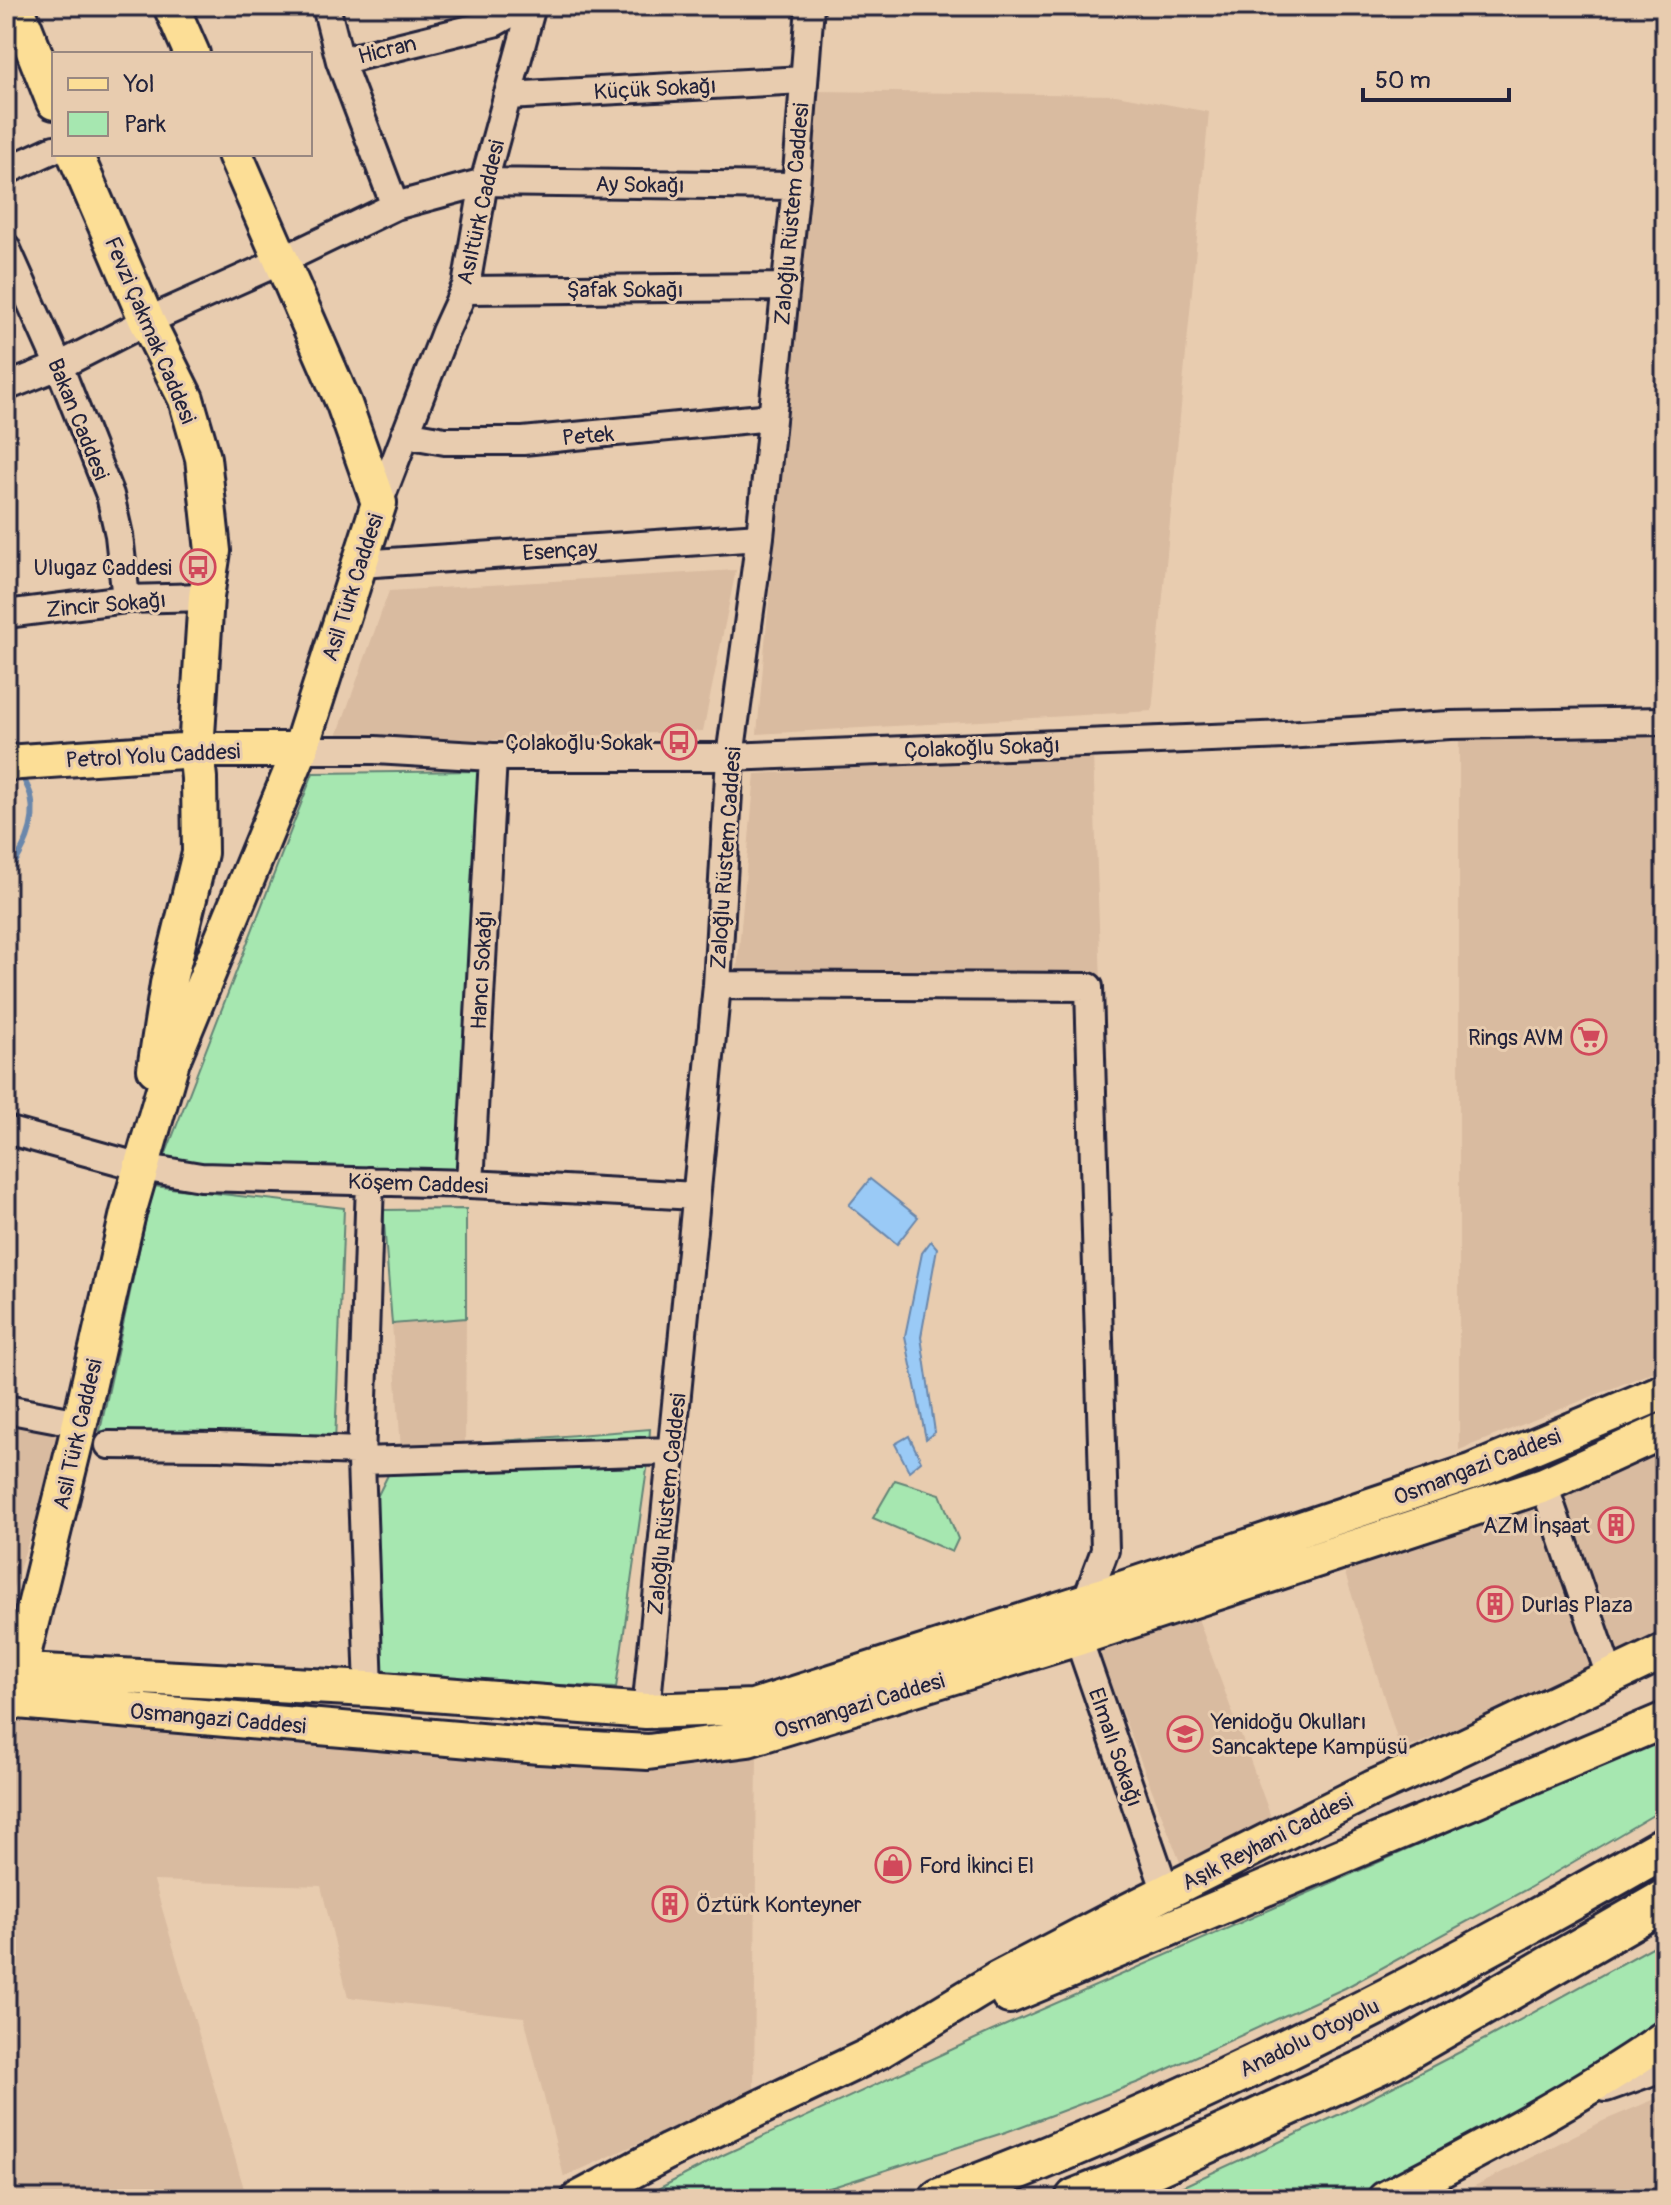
<svg xmlns="http://www.w3.org/2000/svg" width="1671" height="2205" viewBox="0 0 1671 2205" font-family="Pangolin,sans-serif">
	<style>
		.built { fill: #d9bba0 }
		.green { fill: #a6e7b0; stroke: #648476; stroke-width: 2 }
		.water { fill: #9acaf6; stroke: #6a87ab; stroke-width: 2 }
		.lines { fill: none; stroke-linecap: round; stroke-linejoin: round }
		.stream { stroke: #6a87ab; stroke-width: 6 }
		.minor-casing { stroke: #22223b; stroke-width: 32 }
		.major-casing { stroke: #22223b; stroke-width: 40 }
		.highway-casing { stroke: #22223b; stroke-width: 46 }
		.minor { stroke: #e8ccaf; stroke-width: 26 }
		.major { stroke: #fcde96; stroke-width: 34 }
		.highway { stroke: #fcde96; stroke-width: 40 }
		.labels { text-anchor: middle; stroke-width: 6; stroke-linejoin: round; paint-order: stroke }
		.street-label { font-size: 22px; fill: #22223b; stroke: #e8ccaf }
		.poi-label { font-size: 22px; fill: #22223b; stroke: #e8ccaf; text-anchor: end }
	</style>
	<rect width="100%" height="100%" fill="#e8ccaf"/>
	<filter id="ink" filterUnits="userSpaceOnUse"><feTurbulence type="fractalNoise" baseFrequency=".0125" numOctaves="2"/><feDisplacementMap in="SourceGraphic" scale="16" xChannelSelector="R" yChannelSelector="G"/><feConvolveMatrix kernelMatrix="1 2 1 2 8 2 1 2 1" color-interpolation-filters="sRGB"/></filter>
	<g filter="url(#ink)">
		<path class="built" d="M814 91 1116 95 1209 112 1152 711 757 734Z
			M736 570 703 731 333 747 389 591Z
			M1665 732V1367L1459 1450V739Z
			M1093 755 1101 983 736 981 755 774Z
			M466 1318 465 1444 401 1449 392 1324Z
			M6 1415 67 1425 6 1609Z
			M1665 1449V1631L1617 1656 1557 1501Z
			M1535 1507 1592 1671 1401 1751 1344 1570Z
			M1197 1616 1271 1817 1180 1862 1098 1651Z
			M6 1715 304 1740 575 1767 757 1753 754 2091 564 2177 524 2017 348 1997 321 1886 154 1881 247 2199H6Z
			M1665 2095V2199H1449L1603 2121Z"/>
		<path class="green" d="M484 771 459 1174 163 1161 313 773Z
			M153 1186 344 1208 335 1444 100 1431Z
			M466 1209V1318L392 1324 383 1210Z
			M650 1429 648 1462 616 1688 377 1675 373 1505 401 1449Z
			M895 1480 940 1494 958 1539 952 1552 873 1518Z
			M1665 1737V1808L1529 1888 1345 1988 1139 2082 1006 2132 795 2199H639L721 2156 990 2032Z
			M1665 1940V2021L1482 2133 1363 2199H1155L1340 2114 1487 2038Z"/>
		<path class="water" d="M870 1179 918 1217 897 1244 849 1205Z
			M931 1241 937 1248 921 1337 935 1432 926 1439 905 1336 922 1253Z
			M909 1436 921 1461 909 1471 895 1444Z"/>
		<g class="lines">
			<path class="stream" d="M6 876C22 853 38 826 31 796 29 788 24 780 20 772"/>
			<defs>
				<path id="minor" d="M326 6 340 61 395 206
					M340 61 494 23 524 6
					M507 96 803 80
					M6 171 54 149
					M6 247 59 366 110 495 119 535 126 599
					M464 290 785 287
					M6 387 59 366 147 321 281 261 395 206 484 182 796 186
					M405 434 445 441H523L772 417
					M379 503 445 332 466 286 484 182 532 6
					M360 564 760 537
					M6 614 126 599 206 597
					M300 750H375L493 757H730L1285 735 1450 725 1665 721
					M717 985 1089 987 1105 1550 1086 1601 1078 1638 1166 1892
					M6 1130 141 1167 201 1177 470 1184 696 1196
					M470 1184 493 757
					M6 1409 80 1423
					M109 1445 219 1446 361 1451
					M361 1461 370 1181
					M1544 1485 1610 1676
					M369 1689 361 1461 671 1451
					M646 1711 717 985 730 757 760 537 796 186 810 6
					M1606 2088 1665 2067"/>
				<path id="major" d="M16 6 54 102
					M171 6 192 54
					M75 154 147 321 186 399 203 458 213 551 206 597 196 750 199 778 200 853 168 984 155 1069
					M6 763 196 750H300
					M6 1670 369 1689 646 1711 753 1707 1086 1601 1474 1471 1665 1391
					M16 1692 19 1671 80 1423 128 1213 172 1061 300 750 379 503 344 404 235 154
					M6 1700 539 1746 648 1752 748 1739 1078 1638 1544 1485 1665 1430
					M1009 1996 1665 1720
					M579 2199 669 2151 879 2051 996 1980 1124 1913 1373 1788 1429 1763 1665 1651
					M1385 2199C1481 2149 1576 2100 1665 2038"/>
				<path id="highway" d="M940 2199C1192 2105 1432 1981 1665 1847
					M1076 2199 1127 2179 1391 2058 1665 1900"/>
			</defs>
			<use href="#minor" class="minor-casing"/>
			<use href="#major" class="major-casing"/>
			<use href="#highway" class="highway-casing"/>
			<use href="#minor" class="minor"/>
			<use href="#major" class="major"/>
			<use href="#highway" class="highway"/>
		</g>
	</g>
	<defs>
		<symbol id="bus-ring" viewBox="-11 -11 22 22"><circle r="9.5" fill="#e8ccaf" stroke="#d1495b" stroke-width="1.5"/><path d="M-5-6H5V4H4V6H2V4H-2V6H-4V4H-5ZM-3.5-4V0h7V-4ZM-3.5 1.2v1.5H-2V1.2ZM2 1.2v1.5H3.5V1.2Z" fill="#d1495b"/></symbol>
		<symbol id="supermarket-ring" viewBox="-11 -11 22 22"><circle r="9.5" fill="#e8ccaf" stroke="#d1495b" stroke-width="1.5"/><path d="M-6-5.5h2.5l.6 2H6L4.5 2H-2.5L-4.4-4H-6ZM-1.5 3.2a1.3 1.3 0 1 0 .1 0ZM3 3.2a1.3 1.3 0 1 0 .1 0Z" fill="#d1495b"/></symbol>
		<symbol id="building-ring" viewBox="-11 -11 22 22"><circle r="9.5" fill="#e8ccaf" stroke="#d1495b" stroke-width="1.5"/><path d="M-4-6H4V6H1V3H-1V6H-4ZM-2.5-4.3h1.7v1.8h-1.7ZM.8-4.3h1.7v1.8H.8ZM-2.5-1h1.7V.8h-1.7ZM.8-1h1.7V.8H.8Z" fill="#d1495b"/></symbol>
		<symbol id="school-ring" viewBox="-11 -11 22 22"><circle r="9.5" fill="#e8ccaf" stroke="#d1495b" stroke-width="1.5"/><path d="M0-5L7-2L0 1L-7-2ZM-4 1L0 2.5L4 1V4Q0 6-4 4Z" fill="#d1495b"/></symbol>
		<symbol id="shop-ring" viewBox="-11 -11 22 22"><circle r="9.5" fill="#e8ccaf" stroke="#d1495b" stroke-width="1.5"/><path d="M-5-2.5h2.3a2.7 3.5 0 0 1 5.4 0H5L5.5 6h-11ZM-1.5-2.5h3a1.5 2.3 0 0 0-3 0Z" fill="#d1495b"/></symbol>
	</defs>
	<g fill-rule="evenodd">
		<use href="#bus-ring" x="178" y="547" width="40" height="40"/>
		<use href="#bus-ring" x="659" y="722" width="40" height="40"/>
		<use href="#supermarket-ring" x="1569" y="1017" width="40" height="40"/>
		<use href="#building-ring" x="1596" y="1505" width="40" height="40"/>
		<use href="#building-ring" x="1475" y="1584" width="40" height="40"/>
		<use href="#school-ring" x="1165" y="1714" width="40" height="40"/>
		<use href="#shop-ring" x="873" y="1845" width="40" height="40"/>
		<use href="#building-ring" x="650" y="1884" width="40" height="40"/>
	</g>
	<g class="labels">
		<g class="street-label">
			<text transform="translate(387 49) rotate(-14)" y="8">Hicran</text>
			<text transform="translate(655 88) rotate(-3)" y="8">Küçük Sokağı</text>
			<text transform="translate(640 184) rotate(1)" y="8">Ay Sokağı</text>
			<text transform="translate(480 212) rotate(-77)" y="8">Asıltürk Caddesi</text>
			<text transform="translate(791 214) rotate(-85)" y="8">Zaloğlu Rüstem Caddesi</text>
			<text x="625" y="297">Şafak Sokağı</text>
			<text transform="translate(151 330) rotate(67)" y="8">Fevzi Çakmak Caddesi</text>
			<text transform="translate(79 419) rotate(68)" y="8">Bakan Caddesi</text>
			<text transform="translate(588 435) rotate(-5)" y="8">Petek</text>
			<text transform="translate(560 550) rotate(-4)" y="8">Esençay</text>
			<text transform="translate(352 587) rotate(-72)" y="8">Asil Türk Caddesi</text>
			<text transform="translate(106 604) rotate(-5)" y="8">Zincir Sokağı</text>
			<text transform="translate(982 747) rotate(-2)" y="8">Çolakoğlu Sokağı</text>
			<text transform="translate(153 755) rotate(-3)" y="8">Petrol Yolu Caddesi</text>
			<text transform="translate(725 858) rotate(-86)" y="8">Zaloğlu Rüstem Caddesi</text>
			<text transform="translate(481 970) rotate(-87)" y="8">Hancı Sokağı</text>
			<text transform="translate(418 1183) rotate(2)" y="8">Köşem Caddesi</text>
			<text transform="translate(77 1434) rotate(-77)" y="8">Asil Türk Caddesi</text>
			<text transform="translate(1477 1466) rotate(-21)" y="8">Osmangazi Caddesi</text>
			<text transform="translate(666 1504) rotate(-84)" y="8">Zaloğlu Rüstem Caddesi</text>
			<text transform="translate(859 1705) rotate(-17)" y="8">Osmangazi Caddesi</text>
			<text transform="translate(218 1718) rotate(5)" y="8">Osmangazi Caddesi</text>
			<text transform="translate(1116 1747) rotate(71)" y="8">Elmalı Sokağı</text>
			<text transform="translate(1267 1841) rotate(-27)" y="8">Aşık Reyhani Caddesi</text>
			<text transform="translate(1309 2037) rotate(-26)" y="8">Anadolu Otoyolu</text>
		</g>
		<g class="poi-label">
			<text x="172" y="575">Ulugaz Caddesi</text>
			<text x="653" y="750">Çolakoğlu Sokak</text>
			<text x="1563" y="1045">Rings AVM</text>
			<text x="1590" y="1533">AZM İnşaat</text>
			<text x="1521" y="1612" text-anchor="start">Durlas Plaza</text>
			<text x="1211" y="1729" text-anchor="start">Yenidoğu Okulları<tspan x="1211" dy="25">Sancaktepe Kampüsü</tspan></text>
			<text x="919" y="1873" text-anchor="start">Ford İkinci El</text>
			<text x="696" y="1912" text-anchor="start">Öztürk Konteyner</text>
		</g>
	</g>
	<rect width="1671" height="2205" fill="none" stroke="#e8ccaf" stroke-width="32"/>
	<rect x="16" y="16" width="1639" height="2173" fill="none" stroke="#22223b" stroke-width="3" filter="url(#ink)"/>
	<rect x="52" y="52" width="260" height="104" fill="#e8ccaf" stroke="#998881" stroke-width="2"/>
	<rect x="68" y="78" width="40" height="12" fill="#fcde96" stroke="#998881" stroke-width="2"/>
	<text x="124" y="92" font-size="24" fill="#22223b">Yol</text>
	<rect x="68" y="112" width="40" height="24" fill="#a6e7b0" stroke="#998881" stroke-width="2"/>
	<text x="124" y="132" font-size="24" fill="#22223b">Park</text>
	<path d="M1363 88v12h146v-12" fill="none" stroke="#22223b" stroke-width="4"/>
	<text x="1375" y="88" font-size="24" fill="#22223b" stroke="#e8ccaf" stroke-width="6" paint-order="stroke">50 m</text>
</svg>
